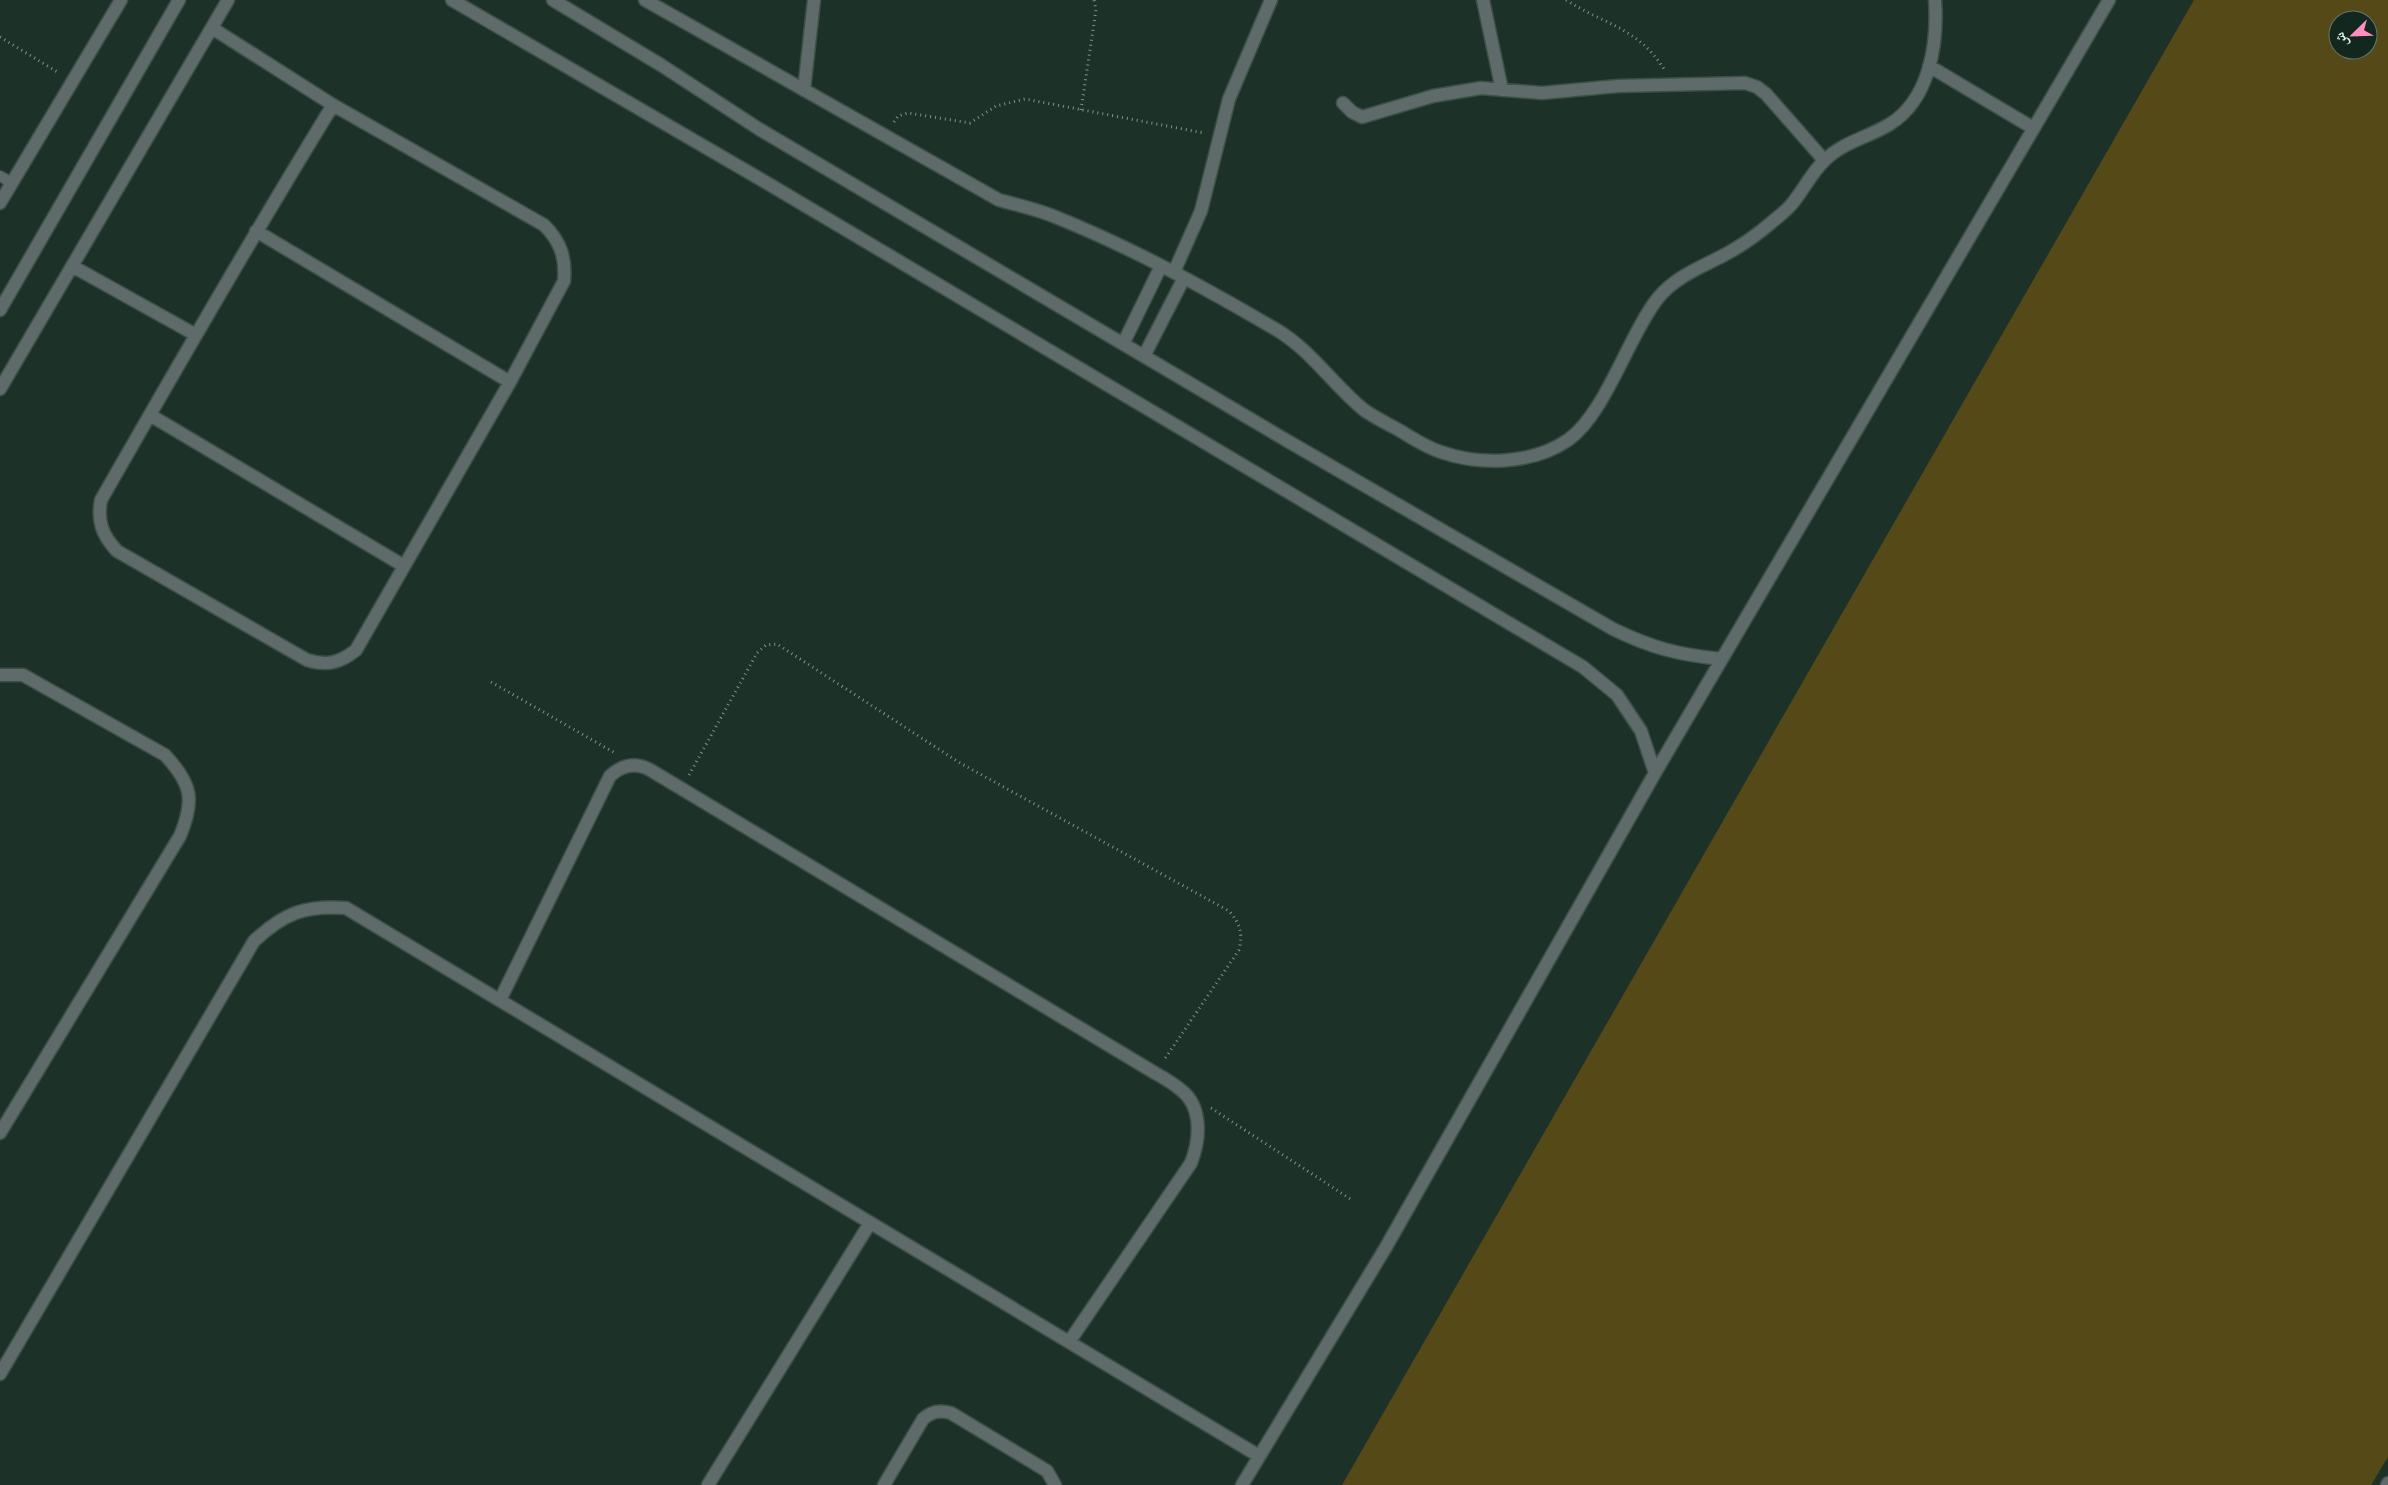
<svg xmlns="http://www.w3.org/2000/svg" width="2388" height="1485" viewBox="0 0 2388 1485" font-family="'Archivo Narrow','Noto Naskh Arabic',sans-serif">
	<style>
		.green { fill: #554917; fill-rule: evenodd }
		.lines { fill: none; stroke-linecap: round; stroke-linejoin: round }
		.lane-casing { stroke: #3c5047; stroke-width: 12 }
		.street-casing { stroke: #3c5047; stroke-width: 15 }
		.path { stroke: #809189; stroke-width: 3; stroke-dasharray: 1 4; stroke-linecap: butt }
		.lane { stroke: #5f6b6b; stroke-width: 10 }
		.street { stroke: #5f6b6b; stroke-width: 12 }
	</style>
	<rect width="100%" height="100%" fill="#1c3228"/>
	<path class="green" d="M2194 0H2388V1457L2371 1485H1342ZM2338 20H2368V50H2338Z"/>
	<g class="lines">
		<defs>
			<path id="lane" d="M0 176 12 183"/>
			<path id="street" d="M452 0 767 183 1583 667 1617 695 1641 731 1655 773
				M553 0 661 65 759 129 1291 443 1613 629C1652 648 1679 655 1722 659
				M645 0 999 200C1017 205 1036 209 1053 216 1131 247 1205 288 1277 330 1312 351 1333 385 1364 410 1374 417 1386 423 1397 429 1411 437 1425 447 1441 452 1481 466 1533 464 1568 440 1606 413 1628 336 1658 298 1676 276 1702 267 1726 254 1743 245 1758 234 1772 222 1779 216 1786 211 1791 205 1803 191 1811 173 1825 160 1843 142 1869 137 1890 124 1930 99 1938 43 1935 0
				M1483 0 1502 90
				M212 28 333 105 544 225C561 242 566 258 564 281L510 382 356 650C340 663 327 666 307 660L117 551C102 535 97 521 101 500 177 367 253 235 333 105
				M1929 66 2033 128
				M804 90 814 0
				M1343 103 1352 112 1362 117 1433 96 1481 88 1542 93 1618 86 1745 83 1757 87 1766 94 1824 160
				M0 203 121 0
				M256 231 510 382
				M72 266 196 335
				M1174 272 1201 211 1229 99 1271 0
				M0 310 179 0
				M1123 344 1161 266
				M1144 356 1184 278
				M0 389 228 0
				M150 415 404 566
				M0 675H23L165 755C192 784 195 800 180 836L0 1133
				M500 1000 610 776C623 764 637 762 652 771L1155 1073C1164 1078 1173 1083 1181 1090 1203 1107 1200 1140 1191 1163L1069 1342
				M0 1374 254 941C284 913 305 905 346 908L1259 1456
				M708 1485 870 1223
				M884 1485 923 1419C932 1411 940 1410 951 1413L1047 1471 1055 1485
				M1242 1485 1386 1247 1655 773 2109 0
				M2387 1485 2388 1483"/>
		</defs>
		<use href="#lane" class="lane-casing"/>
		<use href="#street" class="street-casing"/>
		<path class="path" d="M1566 0C1605 25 1637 27 1664 69
			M0 37 59 73
			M1081 110 1096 10 1094 0
			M894 122 898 116 908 113 970 123 996 106 1025 99 1204 133
			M491 682 615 753
			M689 775 757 653 766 645 777 644 960 763 1229 911C1240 923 1243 934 1239 950L1164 1060
			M1211 1108 1352 1200"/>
		<use href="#lane" class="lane"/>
		<use href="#street" class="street"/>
	</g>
	<g transform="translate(2353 35) rotate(247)"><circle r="24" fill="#12281f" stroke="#65776f"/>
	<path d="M0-4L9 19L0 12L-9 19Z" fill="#fd8ebf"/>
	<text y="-8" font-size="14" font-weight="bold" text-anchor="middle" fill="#e1eee7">ش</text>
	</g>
</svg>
